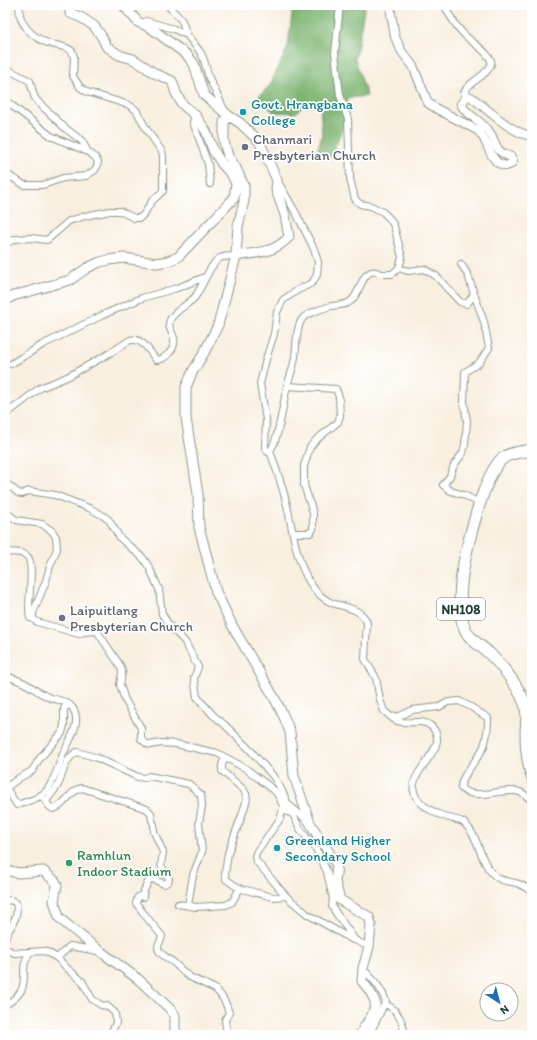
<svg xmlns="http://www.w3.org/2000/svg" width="537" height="1040" viewBox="0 0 537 1040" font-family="Itim,sans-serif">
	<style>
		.forest { fill: #7eb572; stroke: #4e7953 }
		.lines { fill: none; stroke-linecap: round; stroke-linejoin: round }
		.street-casing { stroke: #8c968a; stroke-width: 8 }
		.secondary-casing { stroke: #8c968a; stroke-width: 10 }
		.primary-casing { stroke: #8c968a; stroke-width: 11 }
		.highway-casing { stroke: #8c968a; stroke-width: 13 }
		.street { stroke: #fff; stroke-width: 6 }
		.secondary { stroke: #fff; stroke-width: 8 }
		.primary { stroke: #fff; stroke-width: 9 }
		.highway { stroke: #fff; stroke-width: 11 }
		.culture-dot { fill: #0f9aa8; stroke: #fff; stroke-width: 1.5 }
		.worship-dot { fill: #6b7280; stroke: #fff; stroke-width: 1.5 }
		.leisure-dot { fill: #2e9e5b; stroke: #fff; stroke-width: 1.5 }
		.labels { text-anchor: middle; stroke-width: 3.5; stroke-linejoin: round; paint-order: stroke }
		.shield { fill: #fff; stroke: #627771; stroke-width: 1 }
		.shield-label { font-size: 13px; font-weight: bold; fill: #1f3d34 }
		.culture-label { font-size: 14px; fill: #0d838f; stroke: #fff; text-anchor: start }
		.worship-label { font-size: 14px; fill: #5b616d; stroke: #fff; text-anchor: start }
		.leisure-label { font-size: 14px; fill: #27864d; stroke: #fff; text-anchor: start }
	</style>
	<rect width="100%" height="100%" fill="#fff"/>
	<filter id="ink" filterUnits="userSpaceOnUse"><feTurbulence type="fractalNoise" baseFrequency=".025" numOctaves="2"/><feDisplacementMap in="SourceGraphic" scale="8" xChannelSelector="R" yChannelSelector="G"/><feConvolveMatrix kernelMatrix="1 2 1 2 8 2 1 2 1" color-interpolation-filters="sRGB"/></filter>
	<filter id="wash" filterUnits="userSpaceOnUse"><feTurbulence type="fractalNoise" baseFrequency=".012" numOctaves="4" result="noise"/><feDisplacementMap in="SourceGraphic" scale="16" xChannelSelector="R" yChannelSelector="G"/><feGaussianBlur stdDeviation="0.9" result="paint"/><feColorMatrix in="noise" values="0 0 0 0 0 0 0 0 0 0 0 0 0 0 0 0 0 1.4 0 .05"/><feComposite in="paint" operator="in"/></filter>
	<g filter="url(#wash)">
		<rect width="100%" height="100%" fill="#f8efdf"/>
		<path class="forest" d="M293 5H365L355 59 367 96 348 98 344 124 331 157 322 158 318 148 322 135 320 104 306 103 296 113 273 112 258 97 270 85 288 47Z"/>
	</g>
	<g filter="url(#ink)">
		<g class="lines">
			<defs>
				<path id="street" d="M167 5 176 14 182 21 187 35 201 53 204 60 209 78 225 111
					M444 5C450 17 459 31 470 40 476 45 483 49 488 56 490 58 492 62 491 64 487 77 469 80 464 93L467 96
					M142 23 146 21 174 29 187 35
					M5 66 9 70 30 81 34 96 37 101 65 128 82 141 88 152
					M5 100 51 136 88 152 95 157 98 162 97 166 95 170 86 176 63 178 43 185H24L5 173
					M195 115 193 122 208 164 210 184
					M277 180 296 213 314 249 318 262 317 275 312 283 298 290 283 300 277 312 274 334 266 359 260 384 266 420 265 448 268 452C278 448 284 397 287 386 289 378 293 370 294 362 297 351 295 326 303 318 308 313 324 308 331 306 338 305 345 306 351 301 360 294 361 275 371 272 375 270 378 273 382 274 385 274 389 274 392 274L399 268 402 257 394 226 390 219 383 212 371 206 360 204 355 199 350 179 348 119 340 95 335 53 340 5
					M5 244 15 239 31 238 47 240 69 221 85 216 110 211H120L134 218H140L144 214 152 201 163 191V155L161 150 147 130 136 110 129 105 87 92 80 87 73 76 74 57 72 51C65 45 56 46 48 43 33 38 16 22 20 5
					M461 264 468 275 474 294
					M399 268 408 271 424 269 436 276 460 302 467 304 474 294 484 322 489 348 479 363 465 372 464 403 467 421 465 444 463 453 454 465 450 476 443 485 451 491 464 495 479 503
					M11 364 42 345 105 314 142 298 177 288 205 277
					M287 386 336 389 339 397 340 416 338 422 316 440 310 447 304 466V485L313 513V529L310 533H293
					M5 415 40 388 67 377 110 353 130 340C142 337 150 352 156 360 166 360 176 348 174 338 172 332 167 326 170 320 175 310 188 305 195 297 202 288 210 263 220 258 224 256 231 256 236 256
					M270 451C277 471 284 490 288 510 294 537 297 567 315 590 319 595 326 600 332 603 344 607 363 609 367 623L365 659 376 678 380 700 384 711 391 717 400 716 412 710 439 707 448 702 459 701 471 707 488 718C488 728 487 737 484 746 479 759 460 776 461 788 474 802 504 787 520 792 525 794 528 798 532 801
					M5 482 18 493 22 494 29 491 55 495 89 508 102 515 109 520 120 538 143 558 149 567 159 589 162 614 169 625 185 642 198 667 194 678 197 697 213 715 225 725 251 751 273 776 281 789 300 829 316 849 323 863 327 872 333 899 332 906 336 913 355 940 369 947
					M5 511 16 520 42 524 52 531 56 537 57 549 50 566 46 581 33 613V619L37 622 79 634 83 632 97 631 121 667 122 672 120 685 125 700 141 728V739L147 744 150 745 161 743 176 744 217 753 245 768 275 791 280 799 285 811 293 814
					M5 553C11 552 21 552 27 556 36 564 26 605 30 618
					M5 675C10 678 16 679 22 682 31 686 39 693 48 697 56 700 65 700 71 706 84 720 69 741 63 754 58 767 55 779 47 790 40 799 27 801 17 805L6 788 5 789
					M391 717C404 730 425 713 435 731 450 757 379 784 436 813 444 817 454 819 463 822 480 837 478 857 491 872 500 883 508 880 519 884 524 886 528 889 532 892
					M225 758 222 765V771L243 789 246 794 247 799 242 815 228 853 225 874 226 879 234 885 242 889 273 897 286 896
					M6 788 19 778 32 771 40 758 62 733 64 725V708L69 705
					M41 795 49 806 53 809C66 806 69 790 82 788L147 809 151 813 152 820 154 825V832L163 852 161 865 169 879 168 882 164 884 153 879 149 880 143 893V897
					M46 801C50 796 54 791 58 785 63 774 65 758 77 752L95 757 138 777 145 778 149 776 189 784 201 795 202 806 199 823 202 852 193 875 188 905
					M289 805 309 822
					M283 808 280 819 257 851 255 856 256 861 286 896 307 914 353 940
					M142 895 138 897 136 903 144 914 162 936C162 940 158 943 158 947 158 954 168 958 173 962 179 967 183 973 190 977 197 981 209 985 215 989 222 995 227 1005 229 1013L225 1020 227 1035
					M5 901 11 900 16 903C20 916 10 927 5 938
					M178 904 196 907 226 905 232 902 240 888
					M5 948 14 953 44 951 49 953 57 958 68 969 82 981 92 999 101 1005 107 1006 115 1013 116 1023 110 1035
					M57 958 70 946 98 951
					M362 973H367C375 982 382 989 386 1001L369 1035
					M385 1004C398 1009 403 1022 405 1035
					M5 1005C37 987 15 973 30 952"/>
				<path id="secondary" d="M390 5 391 13 395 37 402 52 413 66 428 103 437 109 477 130C488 139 487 153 497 162 499 164 503 165 506 166L511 164 513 161 511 157C491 150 498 142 488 130 481 122 471 116 464 109L461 104 467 96 471 97C488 109 512 134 532 136"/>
				<path id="primary" d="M123 5 138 22 151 28 187 55 194 64 204 95 229 116 224 122V142L228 156 236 168 244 186V201L238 226 236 256 218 325 204 353 193 371 186 387V418L198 494 199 527 216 592 233 627 275 699 284 717 290 732 294 776 310 823 337 865 335 882 340 900 369 917 371 924 369 947 363 968 362 981C385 1009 374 1008 360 1035
					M229 116 240 123 259 141 277 180 276 190 285 215 289 237C273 254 257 252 236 256
					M5 301 13 296 70 280 87 268 100 262 109 260 124 258 156 263 168 261 178 257 234 198 236 184 232 175 222 164 213 150 206 131 195 115 182 104 176 93 172 81 156 74 133 59 119 55 106 46 102 37 94 26 82 18 70 13 69 5
					M5 870 19 873 43 871 55 881 57 885 54 901 59 917 65 923 100 951 138 979 169 1008 175 1015V1030L173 1035"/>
				<path id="highway" d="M532 450C522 452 511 452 503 458 484 472 466 550 462 574 460 591 458 613 465 629 469 640 482 646 490 654 504 668 518 686 525 704 528 713 527 722 526 731 526 747 527 762 532 776"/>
			</defs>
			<use href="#street" class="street-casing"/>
			<use href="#secondary" class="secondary-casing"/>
			<use href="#primary" class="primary-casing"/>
			<use href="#highway" class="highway-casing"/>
			<use href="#street" class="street"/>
			<use href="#secondary" class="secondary"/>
			<use href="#primary" class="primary"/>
			<use href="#highway" class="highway"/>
		</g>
	</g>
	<g class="culture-dot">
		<circle cx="243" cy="112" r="4"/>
		<circle cx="277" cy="848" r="4"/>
	</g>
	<g class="worship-dot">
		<circle cx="245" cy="147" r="4"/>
		<circle cx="62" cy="618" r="4"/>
	</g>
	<circle class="leisure-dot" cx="69" cy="863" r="4"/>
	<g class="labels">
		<rect class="shield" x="437" y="598" width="48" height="22" rx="3"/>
		<g class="shield-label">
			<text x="461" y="614">NH108</text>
		</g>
		<g class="culture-label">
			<text x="251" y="109">Govt. Hrangbana<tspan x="251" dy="16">College</tspan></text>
			<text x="285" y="845">Greenland Higher<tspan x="285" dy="16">Secondary School</tspan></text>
		</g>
		<g class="worship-label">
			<text x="253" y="144">Chanmari<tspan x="253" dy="16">Presbyterian Church</tspan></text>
			<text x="70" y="615">Laipuitlang<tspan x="70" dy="16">Presbyterian Church</tspan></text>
		</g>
		<g class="leisure-label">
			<text x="77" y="860">Ramhlun<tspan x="77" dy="16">Indoor Stadium</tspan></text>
		</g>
	</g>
	<rect width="537" height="1040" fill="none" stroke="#fff" stroke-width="20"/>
	<g transform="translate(499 1002) rotate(144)"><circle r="19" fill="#ffffff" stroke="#a5b1ae"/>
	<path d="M0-3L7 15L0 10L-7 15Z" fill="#1f6fb2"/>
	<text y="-6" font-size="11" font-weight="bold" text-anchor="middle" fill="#1f3d34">N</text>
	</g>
</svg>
